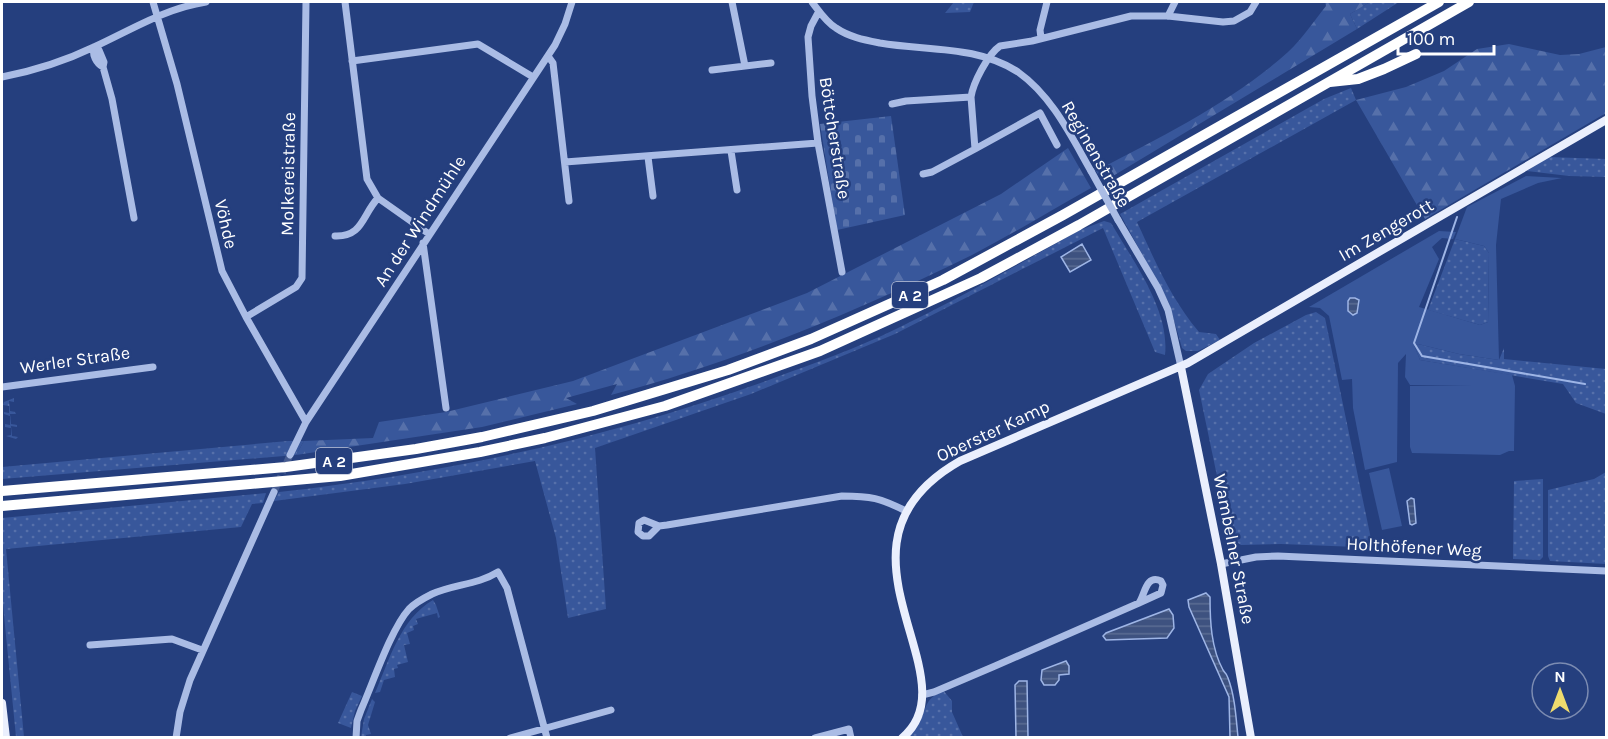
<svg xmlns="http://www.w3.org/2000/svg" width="1608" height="739" viewBox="0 0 1608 739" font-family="Karla,sans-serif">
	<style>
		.grass { fill: url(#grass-dots) }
		.forest { fill: url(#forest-firs) }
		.cemetery { fill: url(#cemetery-stones) }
		.garden { fill: #38579b }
		.water { fill: url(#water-rules); stroke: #9eb5e6; stroke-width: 1.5 }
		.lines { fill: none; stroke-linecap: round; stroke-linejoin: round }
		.stream { stroke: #9eb5e6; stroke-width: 2 }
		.minor-tunnel { stroke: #465c91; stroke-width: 7; stroke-dasharray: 7 3.5; stroke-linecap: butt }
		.minor { stroke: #aabce5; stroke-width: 7 }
		.major { stroke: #eaeffd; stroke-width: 8 }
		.highway { stroke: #fff; stroke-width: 10 }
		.minor-bridge { stroke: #aabce5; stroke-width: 7 }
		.labels { text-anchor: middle; stroke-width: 5; stroke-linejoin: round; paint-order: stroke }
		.shield { fill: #253f7e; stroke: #bec5d8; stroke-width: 1.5 }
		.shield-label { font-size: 16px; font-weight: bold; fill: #fff }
		.street-label { font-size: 18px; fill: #fff; stroke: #253f7e }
	</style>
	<defs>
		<pattern id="grass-dots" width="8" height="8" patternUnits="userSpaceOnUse" patternTransform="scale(1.5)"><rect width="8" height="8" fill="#38579b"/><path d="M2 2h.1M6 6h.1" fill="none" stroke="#5670aa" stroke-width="1.8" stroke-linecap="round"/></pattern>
		<pattern id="forest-firs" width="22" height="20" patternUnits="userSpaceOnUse" patternTransform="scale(1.5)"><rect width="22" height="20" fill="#38579b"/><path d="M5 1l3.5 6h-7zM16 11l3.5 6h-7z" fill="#5670aa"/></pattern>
		<pattern id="cemetery-stones" width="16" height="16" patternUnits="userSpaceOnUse" patternTransform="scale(1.5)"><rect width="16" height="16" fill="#38579b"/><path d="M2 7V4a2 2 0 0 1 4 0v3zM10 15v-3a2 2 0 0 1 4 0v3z" fill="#5670aa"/></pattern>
		<pattern id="water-rules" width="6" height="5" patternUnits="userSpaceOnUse" patternTransform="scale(1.5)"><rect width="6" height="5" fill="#3e5280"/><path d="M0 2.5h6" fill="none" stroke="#5b6c93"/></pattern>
	</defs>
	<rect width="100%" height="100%" fill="#253f7e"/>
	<path class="grass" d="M954 2H974L970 12 945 13Z
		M1370 2H1399L1357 29 1350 14Z
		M1351 88 1356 100 1137 222C1155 261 1171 299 1199 332L1216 334 1220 340 1198 351H1186L1182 348 1169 303 1120 214 1324 99Z
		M1548 157 1606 159V177L1569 176 1527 171Z
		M1104 221 1111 223C1133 261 1170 310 1165 355L1155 352 1103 228 895 334 751 394 595 448 606 609 568 618 556 538 535 461 405 484 274 501 279 492C448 473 614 437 774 378 815 363 857 348 896 329 958 299 1019 264 1080 230Z
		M1455 239 1484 246 1489 253 1488 322 1480 325 1428 310Z
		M1316 312 1325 318 1371 539 1366 546 1357 547 1281 544 1241 545 1230 538 1199 390 1208 374 1254 343 1306 315Z
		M1418 344 1459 354 1499 360 1504 348V359L1606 369V414L1576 403 1563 384 1420 360 1414 345Z
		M14 398V402L9 401 10 411 15 412 16 414H10L11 424 17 425V427L11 426 12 436 18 437 16 439 6 436 11 435V428L5 427V424L10 425V416L4 414V412L9 413V406L3 405 4 402Z
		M288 441H304L296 455 2 479V467Z
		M1606 472V564L1550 561 1548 556V490L1594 479Z
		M1543 479V557L1540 560 1513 559 1514 481Z
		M266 493 263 503 252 504 241 527 6 549 24 737H16L2 595V518Z
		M433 600 436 605 440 617 438 618 437 613 416 619 418 624 413 626 414 630 407 633 410 644 404 645 408 662 397 665 398 668 394 669 395 677 384 680 380 692 375 693C389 661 400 619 433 600Z
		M943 690 952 701V712L963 737 908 738C912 732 917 727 920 721 928 704 925 700 943 690Z
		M352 692 362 696 355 711 351 728 338 723Z
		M372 699 375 702 368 725 371 734 366 735V737H361L364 719Z"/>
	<path class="forest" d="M1325 2H1370L1350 14 1357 29 1103 182 1094 168 1099 169C1162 137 1236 99 1288 52 1302 39 1314 21 1326 6Z
		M1509 44 1560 55 1579 54 1606 47V113L1425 219 1356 100 1406 87 1444 71 1477 49Z
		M1068 148 1091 188C1052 210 1012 234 972 255 856 312 735 362 611 395L617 384 566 398 577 404 482 427 296 455 304 441 373 438 379 422 446 412 573 381 807 293 1001 194Z"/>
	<path class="cemetery" d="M891 116 905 215 837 230 820 124Z"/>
	<path class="garden" d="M1526 176 1562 178 1538 183 1501 199 1496 245 1499 360 1459 354 1418 344 1414 345 1420 360 1512 375 1515 386 1514 451H1509L1500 455 1412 453 1410 447V386H1471L1410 385 1405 377 1406 354 1398 363 1397 462 1365 470 1353 408 1352 379 1342 380 1329 316 1320 308 1309 307 1439 231 1456 232 1453 239 1442 238 1432 247 1439 259 1419 307 1480 325 1488 322 1489 253 1484 246 1455 239 1467 207Z
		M1389 468 1402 526 1382 530 1369 473Z"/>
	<path class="water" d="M1082 244 1091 260 1070 272 1061 257Z
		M1350 298H1355L1359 300 1357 313 1353 315 1348 311V301Z
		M1411 498 1414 499 1416 523 1412 525 1410 524 1407 501Z
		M1206 593 1210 597C1210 621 1211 648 1223 670 1227 676 1225 671 1228 678 1235 696 1236 718 1238 737H1230L1229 697 1189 607 1188 600Z
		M1169 609 1173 615 1174 628 1167 638 1106 640 1103 636 1106 633Z
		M1066 661 1069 666V674L1059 675V680L1055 685H1044L1041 680 1042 670Z
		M1019 681H1027L1028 737H1016L1015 685Z"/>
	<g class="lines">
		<path class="stream" d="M1457 217 1414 343 1422 356 1585 384"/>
		<path class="minor-tunnel" d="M274 492 290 455"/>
		<path class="minor" d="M153 2 177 84 222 271 246 317 306 422
			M345 2 367 179 378 198 429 234
			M732 2 745 66
			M812 2C819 11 826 22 836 28 849 37 865 40 880 43 926 51 977 45 1018 72 1052 96 1071 136 1091 171
			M819 11 811 26 808 37 812 96 818 143 842 272
			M1168 16 1175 2
			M1041 38 1040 30 1047 2
			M94 47 99 50 104 62 103 67 112 99 134 218
			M94 47C92 55 96 63 103 67
			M548 56 553 63 569 201
			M352 61 478 44 533 77
			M712 70 771 63
			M2 77C33 71 65 61 94 47 131 30 166 8 206 2
			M892 104 906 101 971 97
			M975 149 1040 113 1057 145
			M731 151 737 190
			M648 157 653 196
			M565 162 818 143
			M923 174 932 172 975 149 971 97C973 83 988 54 1000 46L1032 41 1131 16H1168L1223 22 1234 21 1250 12 1256 2
			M1118 220 1158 288 1168 310 1181 367
			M335 236C363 237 362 215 378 198
			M423 243 446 408
			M246 317 296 287 302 278 306 2
			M2 387 153 367
			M290 455 306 422 555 45 565 24 572 2
			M659 526 649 536H643L638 532 639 523 644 520 659 526 667 525 842 496C871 496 880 498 906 511
			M1221 564 1256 557 1278 556 1606 571
			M90 645 172 639 202 650
			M922 695 934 692 995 666 1139 603 1161 593 1163 585 1161 581C1146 574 1145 594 1139 603
			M176 738 180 712 190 680 274 492
			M356 738 357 721 361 710C373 683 391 629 409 609 415 603 424 598 432 594 454 584 477 585 498 572L507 588 547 738
			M510 738 611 710
			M815 738 849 729 851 738"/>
		<path class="major" d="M1181 367 1221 564 1251 738
			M2 703 6 738
			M902 738C976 677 812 545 960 461L1188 363 1606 120"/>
		<path class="highway" d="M1330 82 1358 79 1384 69 1416 54
			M2 491 286 467 416 449 482 437 593 411 728 370 811 339 943 280 1063 215 1439 2
			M2 506 340 476 480 452 545 438 665 406 820 351 981 278 1079 225 1469 2"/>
		<path class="minor-bridge" d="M1091 171 1118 220"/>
	</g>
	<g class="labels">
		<g class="shield">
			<rect x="892" y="282" width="36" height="26" rx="4.5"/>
			<rect x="316" y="448" width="36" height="26" rx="4.5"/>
		</g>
		<g class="shield-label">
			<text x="910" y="301">A 2</text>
			<text x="334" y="467">A 2</text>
		</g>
		<g class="street-label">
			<text transform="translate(835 138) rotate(81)" y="6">Böttcherstraße</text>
			<text transform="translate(1096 154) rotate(60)" y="6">Reginenstraße</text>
			<text transform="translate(288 174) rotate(-89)" y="6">Molkereistraße</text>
			<text transform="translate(420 221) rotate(-57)" y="6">An der Windmühle</text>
			<text transform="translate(226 224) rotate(77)" y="6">Vöhde</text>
			<text transform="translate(1386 230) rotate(-30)" y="6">Im Zengerott</text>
			<text transform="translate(75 360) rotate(-8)" y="6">Werler Straße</text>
			<text transform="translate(993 431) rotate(-25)" y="6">Oberster Kamp</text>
			<text transform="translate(1414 547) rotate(3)" y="6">Holthöfener Weg</text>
			<text transform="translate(1234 549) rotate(79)" y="6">Wambelner Straße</text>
		</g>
	</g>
	<rect width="1608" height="739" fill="none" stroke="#ffffff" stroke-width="6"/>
	<g transform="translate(1560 691)"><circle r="28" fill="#253f7e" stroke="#7c8cb2" stroke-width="1.5"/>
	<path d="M0-4.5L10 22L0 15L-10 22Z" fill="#efdc6e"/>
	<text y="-9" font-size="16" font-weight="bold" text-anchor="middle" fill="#ffffff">N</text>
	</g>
	<path d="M1398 45v9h96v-9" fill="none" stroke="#ffffff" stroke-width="3"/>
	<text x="1407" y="45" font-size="18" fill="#ffffff" stroke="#253f7e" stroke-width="4.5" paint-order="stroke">100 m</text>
</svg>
